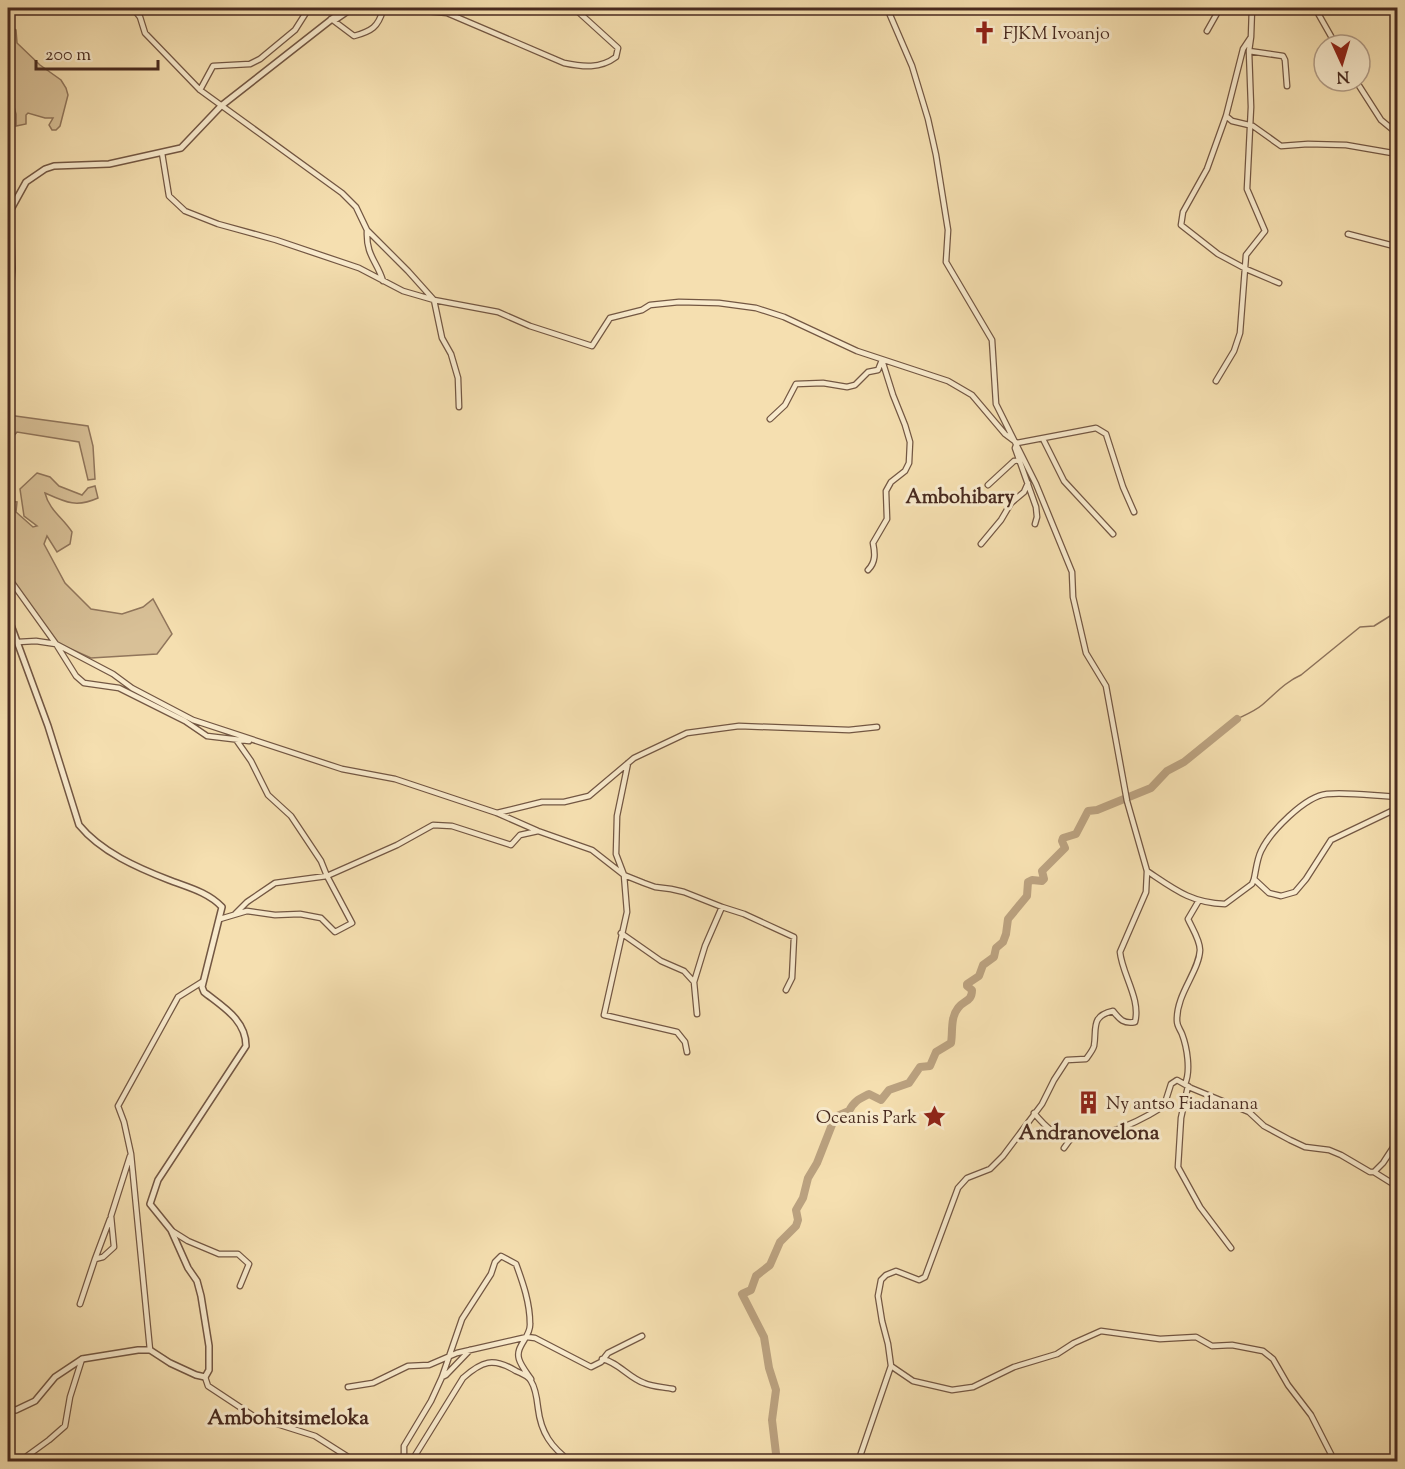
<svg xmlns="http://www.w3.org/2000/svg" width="1405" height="1469" viewBox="0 0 1405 1469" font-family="'Sorts Mill Goudy',serif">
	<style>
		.green { fill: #d8c097; stroke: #90755b; stroke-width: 1.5 }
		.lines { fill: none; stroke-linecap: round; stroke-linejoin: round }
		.stream { stroke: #8c7159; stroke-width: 1.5 }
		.river { stroke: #baa17f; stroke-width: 8 }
		.minor-casing { stroke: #735743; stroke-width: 7 }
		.tertiary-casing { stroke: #735743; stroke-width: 8 }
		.minor { stroke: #f8eacc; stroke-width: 4.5 }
		.tertiary { stroke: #f8eacc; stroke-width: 5 }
		.labels { text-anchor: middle; stroke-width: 6; stroke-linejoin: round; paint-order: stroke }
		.poi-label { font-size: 18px; fill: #482a1f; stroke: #f8eacc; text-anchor: start }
		.neighbourhood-label { font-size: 20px; font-weight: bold; fill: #482a1f; stroke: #f8eacc }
		.quarter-label { font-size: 21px; font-weight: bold; fill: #482a1f; stroke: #f8eacc }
	</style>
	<rect width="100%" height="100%" fill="#f5dfb0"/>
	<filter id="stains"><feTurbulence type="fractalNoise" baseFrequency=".00333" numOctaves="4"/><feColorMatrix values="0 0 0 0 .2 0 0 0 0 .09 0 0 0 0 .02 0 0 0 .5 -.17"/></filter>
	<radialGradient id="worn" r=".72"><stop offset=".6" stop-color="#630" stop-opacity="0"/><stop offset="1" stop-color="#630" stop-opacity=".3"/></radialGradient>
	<path class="green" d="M8 25 16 30 17 43 40 65 61 80 66 88 68 95 60 126 56 130H52L49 125 53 118H45L28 113 26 115V124L16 126V114L13 103 14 95 12 90 8 88Z
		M8 415 88 426 93 446 95 479 88 480 79 442 17 432 8 443Z
		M37 473 50 477 59 486 82 495 88 488 95 486 98 498C76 508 65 502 45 493 49 510 63 518 72 532L70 544 57 552 47 536 44 544 65 583 91 609 122 614 143 607 153 599 172 634 157 654 91 658 55 642 8 573V501L17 502 16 512 33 527 37 526 24 516 20 489Z"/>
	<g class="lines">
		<path class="stream" d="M1237 719C1245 715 1255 711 1262 705 1275 694 1285 682 1301 675L1360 627 1374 626 1398 611"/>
		<path class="river" d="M777 1462 772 1420 776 1390 769 1368 764 1337 742 1294 751 1290 756 1276 770 1265 780 1242 796 1226 798 1220 796 1210 803 1198 808 1178 817 1163 835 1117 849 1111C854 1101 859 1099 869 1094L881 1100 889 1090 909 1083 920 1067 930 1066 936 1052 951 1043C953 1032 950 1018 958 1008 964 1000 972 1002 972 990L967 986V984L979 976 983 965 994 957 996 948 1003 942 1006 934 1008 919 1027 896 1028 882 1032 880 1042 881 1044 879 1042 871 1065 848 1062 841 1063 838 1076 834 1088 811 1097 810 1151 788 1167 771 1184 762 1237 719"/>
		<defs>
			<path id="minor" d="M133 8 140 17 145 33 200 90 342 193 356 207 367 230 408 271 434 300 498 312 530 326 592 346 610 318 642 310 650 305 679 302 719 303 756 308 784 317 857 351 948 381 972 395 1005 434 1017 443 1096 428 1106 434 1123 487 1134 512
				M1252 8 1251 37 1243 49 1226 116 1207 169 1183 212 1181 225 1218 254 1246 269 1279 283
				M1315 8 1336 45
				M331 19 334 21 350 10H415L447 13 564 63C583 67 600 69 616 57L618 48 574 8
				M334 21 354 36C372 31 378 27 383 10
				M1207 31 1220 8
				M1249 51 1283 56 1285 60 1287 86
				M1356 81 1381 120 1398 134
				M200 90 213 66 250 64 260 59 295 30 309 8
				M1226 116 1232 121 1253 126 1281 146 1308 144 1346 145 1398 154
				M162 153 169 196 185 211 218 224 276 240 359 268 403 291 434 300 442 338 451 354 458 378 459 407
				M367 231C366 256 377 261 383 281
				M1348 234 1398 247
				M1216 381 1234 351 1240 333 1246 255 1265 231 1247 189 1251 107 1249 51 1251 37
				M770 419 785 405 796 384 823 383 847 387 855 385 868 372 878 370 882 360
				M1043 439 1064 481 1113 534
				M1017 443 1015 448 1036 507 1037 517 1035 524
				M988 485 1014 461 1019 460
				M981 544 1001 520 1011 503 1024 492 1028 483
				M868 570C876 562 875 553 873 543L887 519 886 491 891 482 905 471 909 463 910 442 905 425 893 395 882 360
				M8 577 56 644 113 674 132 688 193 720 342 769 395 779 497 813 538 831 592 850 624 875 644 883 655 887 671 889 684 892 722 907
				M18 642 36 641 56 644 76 676 84 683 119 688 185 721 207 736 249 741
				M628 763 617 816 616 854 624 875 627 912 604 1015 677 1032 685 1042 687 1052
				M497 813 542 802H564L589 796 634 758 687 733 739 726 849 730 877 727
				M1147 871C1174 889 1191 903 1225 904L1252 884 1254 879 1269 893 1281 896 1295 892 1306 879 1331 840 1398 808
				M1254 879C1256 870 1257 859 1261 851 1270 832 1305 796 1327 794 1350 792 1374 796 1398 797
				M235 914 247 902 275 883 327 876 321 861 291 816 268 795 251 761 237 741
				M220 919 247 911 275 915 300 914 321 918 335 932 352 923 327 876 397 845 433 825 452 826 511 845 520 835 538 831
				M621 933 661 961 684 971 694 982 697 1014
				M694 982 705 946 722 907 744 914 794 937 792 978 786 990
				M1185 1084C1191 1071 1187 1047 1182 1034 1180 1029 1177 1026 1177 1021 1176 994 1199 972 1200 950 1200 940 1192 928 1188 919L1198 902
				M1188 1086 1181 1118 1178 1167 1200 1207 1231 1248
				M1034 1113C1039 1119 1045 1126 1051 1130 1082 1151 1137 1123 1164 1106L1171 1084 1177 1080 1191 1088 1249 1112 1264 1126 1290 1140 1305 1147 1329 1150 1341 1155 1370 1172H1374L1383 1163 1398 1140
				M1064 1148 1072 1137
				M1374 1172 1398 1187
				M172 1231 188 1241 219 1254H238L249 1264 240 1286
				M95 1259 110 1219
				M80 1304 95 1259 103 1257 114 1247 111 1216 130 1156
				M150 1350 131 1154 124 1122 118 1106 178 997 202 982
				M602 1359C618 1362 629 1378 644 1383 653 1387 664 1387 673 1389
				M891 1366 913 1381 952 1390 973 1387 1014 1367 1057 1354 1074 1343 1101 1331 1160 1339 1196 1337 1212 1346 1232 1345 1263 1351 1273 1359 1288 1385 1311 1415 1335 1462
				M205 1377 208 1386 255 1417 315 1436 356 1462
				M442 1377 446 1375 470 1350
				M348 1387 373 1383 408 1366 429 1365 457 1353 527 1337 535 1338 591 1367 601 1362 608 1353 642 1336
				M23 1462 27 1456 49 1440 65 1426 70 1397 82 1359
				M404 1462V1446L431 1401 442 1377 462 1319 491 1274 495 1262 501 1256 516 1264C523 1283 530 1303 530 1324 531 1337 515 1346 519 1359 521 1366 527 1373 531 1379
				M411 1462 463 1378C482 1361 493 1357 516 1371 521 1373 529 1377 531 1381 536 1389 537 1399 538 1408 541 1433 551 1447 571 1462
				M858 1462 891 1366 888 1344 882 1321 878 1296 881 1280 886 1275 896 1271 919 1280 925 1277 958 1188 967 1178 990 1169 1003 1156 1042 1104 1054 1080 1067 1060 1086 1059C1089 1055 1093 1050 1094 1046 1097 1029 1090 1016 1113 1011 1120 1020 1124 1024 1135 1022 1141 999 1122 974 1120 952L1146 892 1147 871 1127 801 1106 686 1086 653 1073 597 1072 572 1036 484 996 404 992 340 946 262 948 230 936 155 928 119 912 66 887 8"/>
			<path id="tertiary" d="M8 316 12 269 10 211 26 182 45 169 54 166 109 164 181 148 221 106 346 8
				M8 617 48 726 79 825C101 852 138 868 169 880 187 887 208 892 222 907L202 987 204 992C223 1007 246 1020 246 1046L158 1180 150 1204 171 1230 188 1268 197 1281 201 1296 209 1346V1370L205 1377 196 1375 170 1363 150 1350H138L82 1359 55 1377 35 1401 16 1410 8 1409"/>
		</defs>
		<use href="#minor" class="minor-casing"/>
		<use href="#tertiary" class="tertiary-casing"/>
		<use href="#minor" class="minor"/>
		<use href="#tertiary" class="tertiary"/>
	</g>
	<defs>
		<symbol id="church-bare" viewBox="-9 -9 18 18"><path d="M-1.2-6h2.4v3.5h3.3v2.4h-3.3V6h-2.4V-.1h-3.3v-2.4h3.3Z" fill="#8f2418" stroke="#f8eacc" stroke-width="2.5" paint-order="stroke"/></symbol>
		<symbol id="building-bare" viewBox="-9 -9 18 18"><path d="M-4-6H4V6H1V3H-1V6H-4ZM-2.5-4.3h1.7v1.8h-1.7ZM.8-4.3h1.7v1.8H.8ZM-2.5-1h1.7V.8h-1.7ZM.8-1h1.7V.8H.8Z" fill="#8f2418" stroke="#f8eacc" stroke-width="2.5" paint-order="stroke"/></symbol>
		<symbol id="sight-bare" viewBox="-9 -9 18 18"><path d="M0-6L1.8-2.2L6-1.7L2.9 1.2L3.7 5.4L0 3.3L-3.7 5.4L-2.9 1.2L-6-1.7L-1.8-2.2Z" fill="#8f2418" stroke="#f8eacc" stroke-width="2.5" paint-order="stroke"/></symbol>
	</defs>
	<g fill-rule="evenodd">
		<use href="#church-bare" x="968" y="16" width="33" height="33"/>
		<use href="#building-bare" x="1072" y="1086" width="33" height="33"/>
		<use href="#sight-bare" x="918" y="1100" width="33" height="33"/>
	</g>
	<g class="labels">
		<g class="poi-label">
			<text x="1003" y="39">FJKM Ivoanjo</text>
			<text x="1106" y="1109">Ny antso Fiadanana</text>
			<text x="917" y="1123" text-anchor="end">Oceanis Park</text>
		</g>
		<g class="neighbourhood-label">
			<text x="960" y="503">Ambohibary</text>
		</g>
		<g class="quarter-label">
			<text x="1089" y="1139">Andranovelona</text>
			<text x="288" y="1424">Ambohitsimeloka</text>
		</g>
	</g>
	<rect width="1405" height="1469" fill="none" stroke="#f5dfb0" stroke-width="30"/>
	<rect x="9" y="9" width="1387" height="1451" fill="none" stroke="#482a1f" stroke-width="3"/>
	<rect x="15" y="15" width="1375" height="1439" fill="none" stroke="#482a1f" stroke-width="1.5"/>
	<g transform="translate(1342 63) rotate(176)"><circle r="28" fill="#f8eacc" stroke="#b29d87" stroke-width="1.5"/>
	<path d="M0-4.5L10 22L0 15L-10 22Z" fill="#8f2418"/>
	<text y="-9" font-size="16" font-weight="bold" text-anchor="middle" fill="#482a1f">N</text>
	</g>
	<path d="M36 60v9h122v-9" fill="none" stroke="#482a1f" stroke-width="3"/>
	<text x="45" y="60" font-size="18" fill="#482a1f" stroke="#f8eacc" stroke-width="4.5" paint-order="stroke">200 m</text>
	<rect width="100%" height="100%" filter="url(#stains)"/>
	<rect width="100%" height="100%" fill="url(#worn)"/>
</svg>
